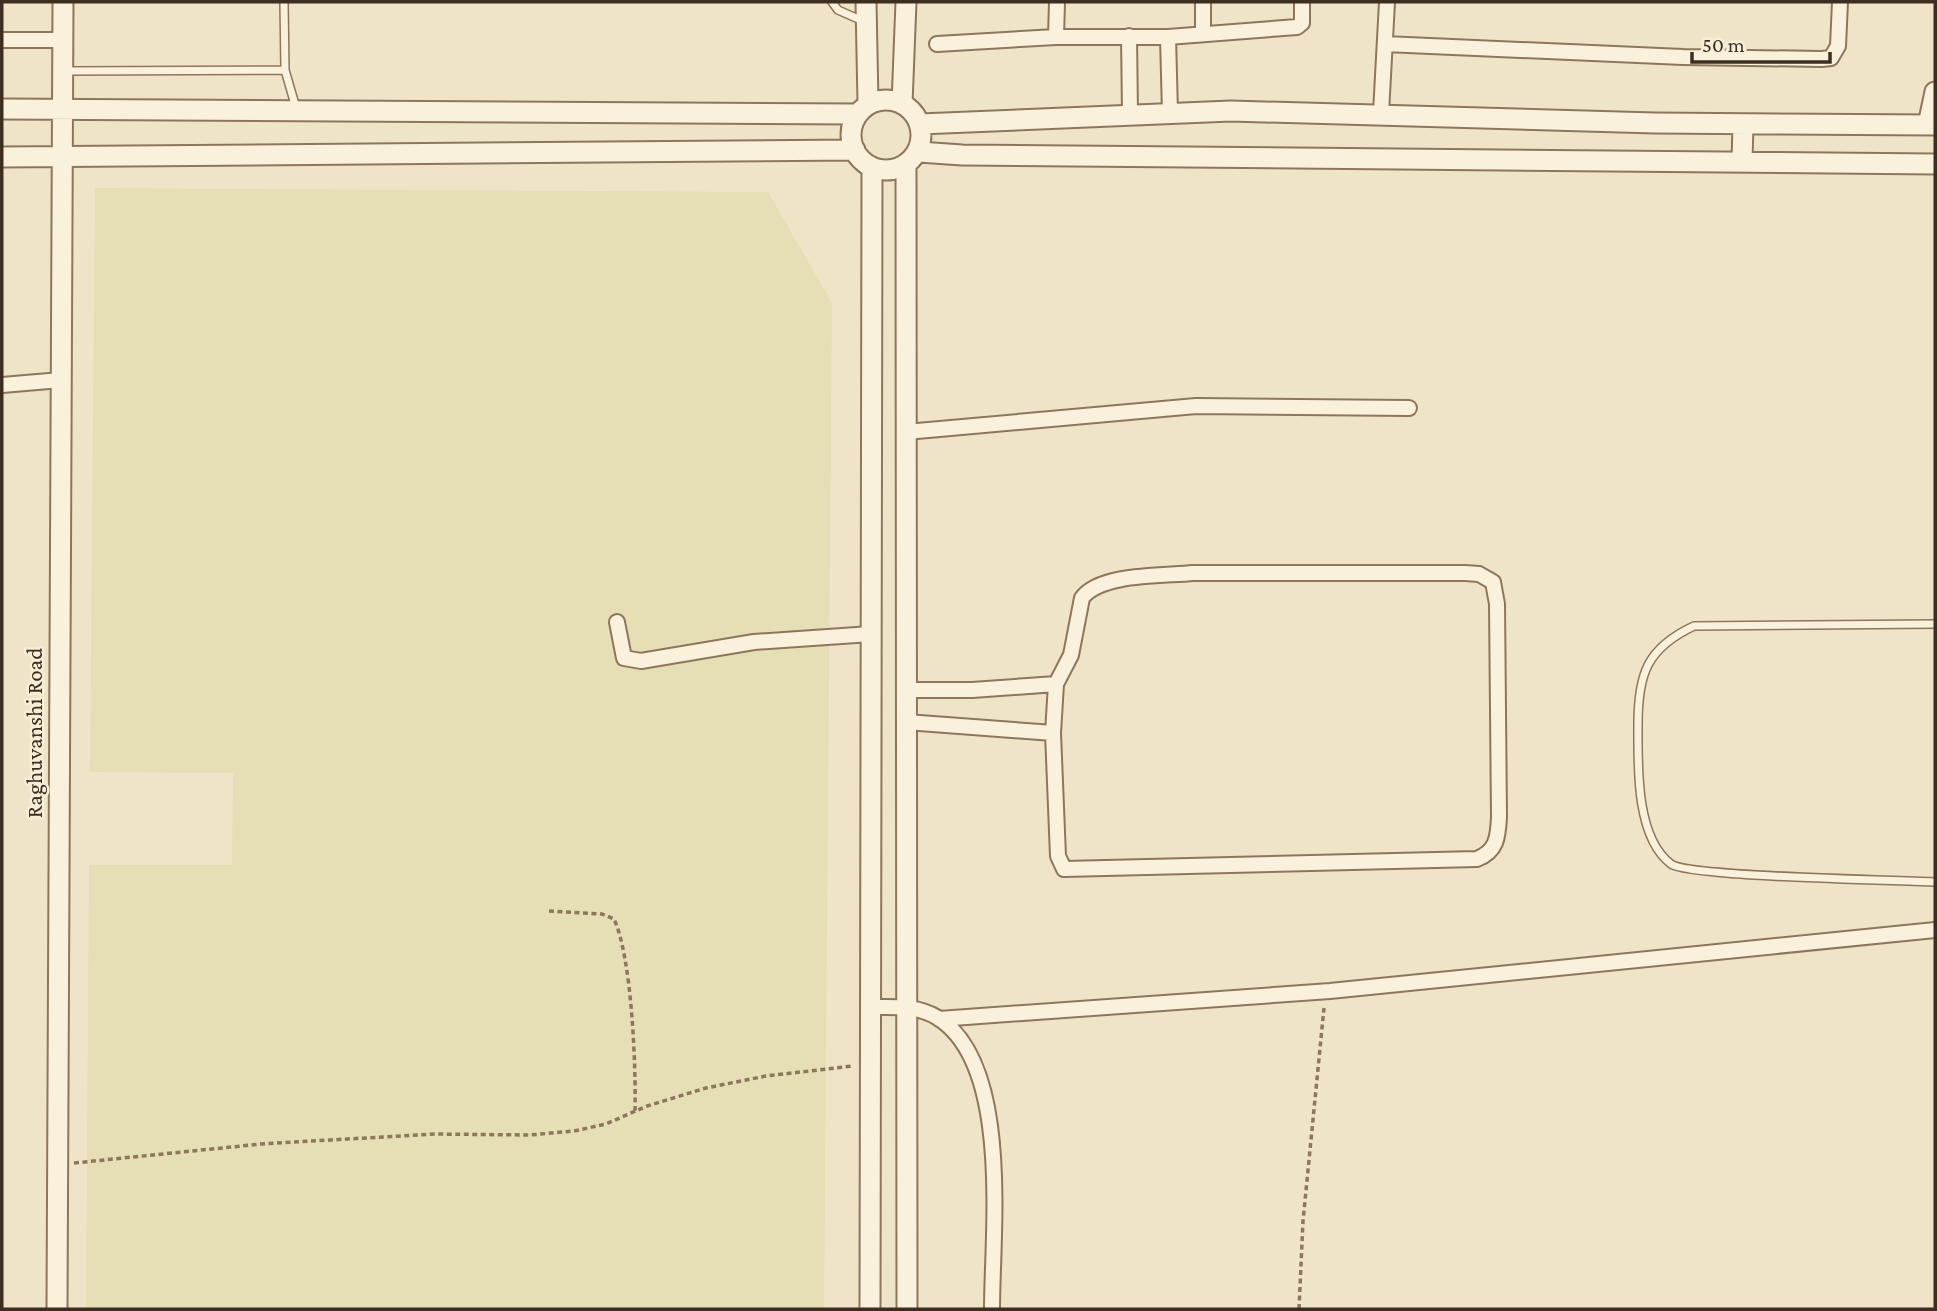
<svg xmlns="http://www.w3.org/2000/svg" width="1937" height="1311" viewBox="0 0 1937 1311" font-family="'Crimson Pro',serif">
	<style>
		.farmland { fill: #e6deb5 }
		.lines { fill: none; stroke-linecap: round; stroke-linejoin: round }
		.service-casing { stroke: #8d765c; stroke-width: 10 }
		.minor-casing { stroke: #8d765c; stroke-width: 18 }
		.tertiary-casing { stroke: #8d765c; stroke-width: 23 }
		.path { stroke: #8d765c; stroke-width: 3.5; stroke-dasharray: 5 3.5; stroke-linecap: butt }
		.service { stroke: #faf1dc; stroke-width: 7 }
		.minor { stroke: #faf1dc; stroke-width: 14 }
		.tertiary { stroke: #faf1dc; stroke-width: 19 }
		.labels { text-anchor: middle; stroke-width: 5; stroke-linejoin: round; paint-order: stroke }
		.street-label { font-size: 23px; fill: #3d2e20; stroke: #f7eed8 }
	</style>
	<rect width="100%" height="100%" fill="#f0e4c8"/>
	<path class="farmland" d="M95 188 768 192 832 303 824 1309H86L89 865H232L233 773 90 772Z"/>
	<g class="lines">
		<defs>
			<path id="service" d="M284 2 285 70 296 108
				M832 2 838 10 863 21
				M65 71 285 70
				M1935 624 1694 626C1647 648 1638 674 1638 724 1638 764 1635 837 1671 864 1688 877 1898 880 1935 882"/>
			<path id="minor" d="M1057 2 1056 37H1168L1297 27 1302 23V2
				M1203 33V2
				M1129 36 1130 114
				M1168 37 1170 113
				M2 40H64
				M937 44 1056 37
				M1385 44 1683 57 1822 59 1831 58 1838 46 1840 2
				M1381 113 1387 2
				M2 385 61 380
				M906 432 1196 406 1409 408
				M1193 573H1465L1479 574 1493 582 1497 604 1499 817C1498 837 1497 851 1477 859L1064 869 1058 856 1053 733 1056 684 1071 655 1082 598C1100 573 1164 576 1193 573Z
				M617 622 624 658 641 661 754 642 871 634
				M906 690H972L1056 684
				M906 722 1053 733
				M871 1007C894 1007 918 1005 938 1018 1012 1065 992 1233 992 1309
				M939 1019 1330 991 1935 930"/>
			<path id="tertiary" d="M866 2 868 103
				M851 135a35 35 0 1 1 70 0a35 35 0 1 1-70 0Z
				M902 104 906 2
				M2 109 856 114
				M920 124 1231 111 1655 123 1935 125
				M1928 125 1935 92
				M919 152 962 155 1935 164
				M2 157 855 150
				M1742 162 1743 124
				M906 165 907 1309
				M57 1309 63 2
				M870 1309 872 167"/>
		</defs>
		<use href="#service" class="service-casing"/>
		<use href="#minor" class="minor-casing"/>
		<use href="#tertiary" class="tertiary-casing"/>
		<path class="path" d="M549 911 602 914 614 919C632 958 636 1067 635 1111
			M74 1163 261 1144 434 1134 530 1135 574 1131 606 1124 647 1106 706 1088 766 1076 853 1066
			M1299 1309 1303 1221 1324 1008"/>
		<use href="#service" class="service"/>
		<use href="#minor" class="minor"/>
		<use href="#tertiary" class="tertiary"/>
	</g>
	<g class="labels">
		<g class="street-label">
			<text transform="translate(34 733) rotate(-90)" y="8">Raghuvanshi Road</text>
		</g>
	</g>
	<rect width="1937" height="1311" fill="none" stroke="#3d2e20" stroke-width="7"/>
	<path d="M1692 52v10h138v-10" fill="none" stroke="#3d2e20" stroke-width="3.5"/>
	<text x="1702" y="52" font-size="21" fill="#3d2e20" stroke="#f7eed8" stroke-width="5" paint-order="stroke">50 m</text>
</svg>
